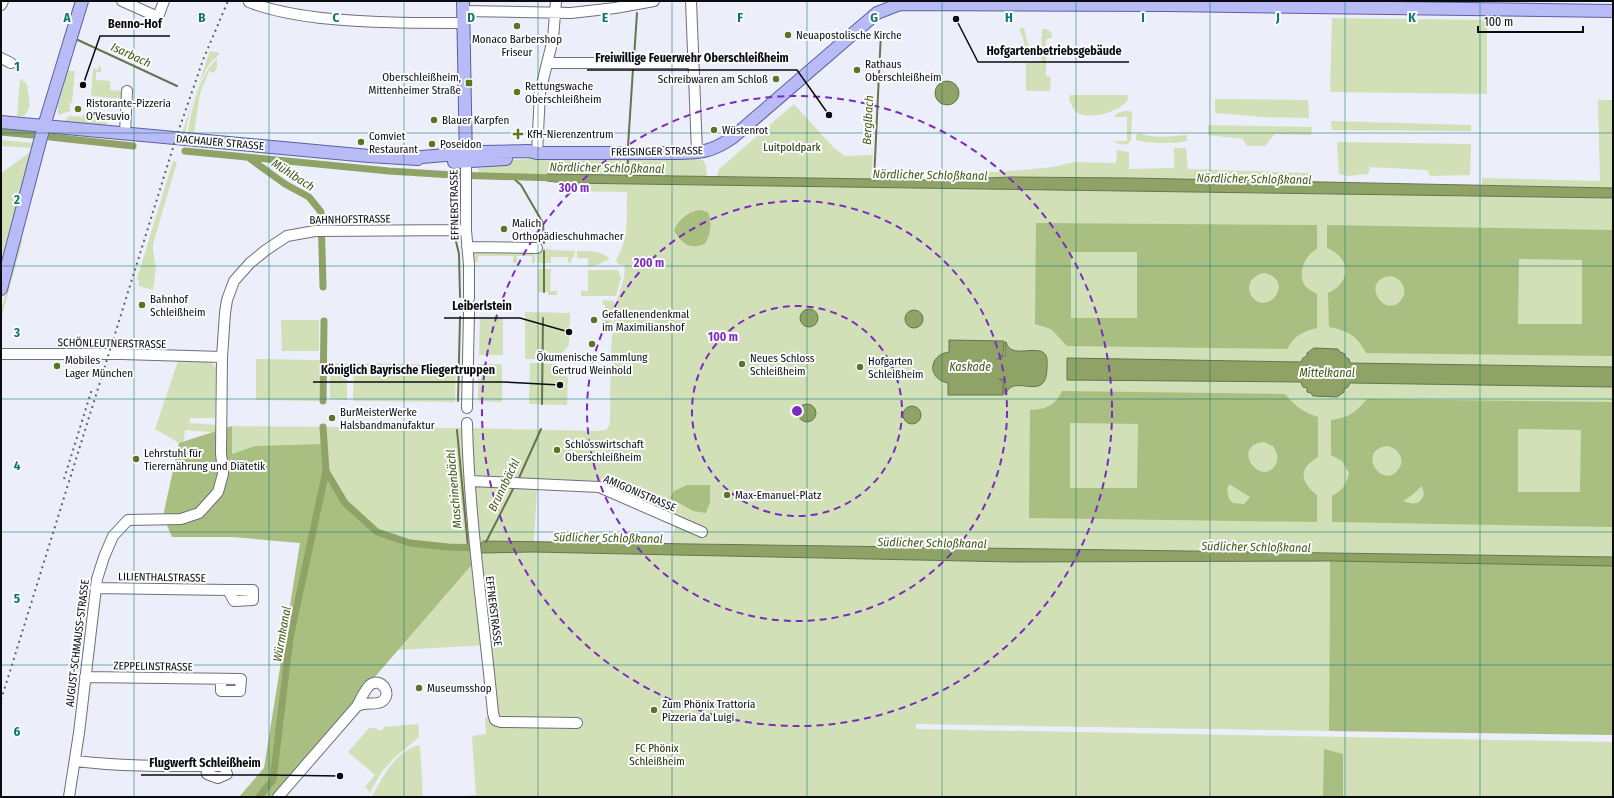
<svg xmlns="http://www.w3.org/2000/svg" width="1614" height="798" viewBox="0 0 1614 798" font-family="'Fira Sans Condensed',sans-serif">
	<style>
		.green { fill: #d1e0b7 }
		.forest { fill: #a9be81; fill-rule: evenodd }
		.water { fill: #8fa367; stroke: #67754d }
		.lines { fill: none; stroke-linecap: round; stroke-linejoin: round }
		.stream { stroke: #67754d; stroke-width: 2 }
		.canal { stroke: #8fa367; stroke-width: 7 }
		.minor-casing { stroke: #6e707a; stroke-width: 12 }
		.major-casing { stroke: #5c60a0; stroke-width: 14 }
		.minor { stroke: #fff; stroke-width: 10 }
		.major { stroke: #b8bbf5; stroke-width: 12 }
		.rail { stroke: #616269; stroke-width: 2; stroke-dasharray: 2 4; stroke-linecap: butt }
		.grid { fill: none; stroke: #0f766e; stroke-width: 1; stroke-opacity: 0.55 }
		.ring { fill: none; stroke: #7b2cbf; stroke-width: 2; stroke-dasharray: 7 5 }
		.poi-dot { fill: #5d7425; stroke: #fbfcfe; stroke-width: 1.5 }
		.labels { text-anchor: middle; stroke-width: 4; stroke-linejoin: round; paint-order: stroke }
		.poi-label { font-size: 11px; fill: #0a0b0f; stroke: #fbfcfe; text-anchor: start }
		.street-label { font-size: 11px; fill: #0a0b0f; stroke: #fbfcfe }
		.park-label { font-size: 11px; fill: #222e00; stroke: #fbfcfe }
		.water-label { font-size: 12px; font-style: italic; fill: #465816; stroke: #fbfcfe }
		.grid-label { font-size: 13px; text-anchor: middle; font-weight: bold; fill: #0f766e; stroke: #fbfcfe; stroke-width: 4; stroke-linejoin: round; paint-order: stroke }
		.centre { fill: #7b2cbf; stroke: #fbfcfe; stroke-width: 2 }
		.ring-label { font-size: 12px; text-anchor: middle; font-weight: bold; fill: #7b2cbf; stroke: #fbfcfe; stroke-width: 4; stroke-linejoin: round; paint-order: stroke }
		.leader { fill: none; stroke: #0a0b0f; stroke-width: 1.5 }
		.callout-dot { fill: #0a0b0f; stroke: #fbfcfe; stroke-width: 1.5 }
		.callout-label { font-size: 12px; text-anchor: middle; font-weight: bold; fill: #0a0b0f; stroke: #fbfcfe; stroke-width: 4; stroke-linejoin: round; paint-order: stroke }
	</style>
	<rect width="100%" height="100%" fill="#eceefa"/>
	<path class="green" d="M1332 18 1487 20V94L1330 92Z
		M1019 28H1024L1030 52H1041L1042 29H1046L1051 32 1052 38 1046 39V76L1051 77 1050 91H1026V63H1041V56H1026L1024 41Z
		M210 51 219 53C217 59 211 60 209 65 197 82 189 113 185 134L182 133Z
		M217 59V67L214 73 209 71 200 93 194 134 188 133C191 110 199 75 217 59Z
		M99 66 101 67V72H96V80L110 81V90L125 91V99L91 96 93 68 97 70Z
		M68 71H75L72 103H70V111L58 115V106Z
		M20 79 27 84 30 106 24 116H17Z
		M1070 95H1126L1129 97C1124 112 1088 121 1076 112 1072 108 1070 102 1069 98Z
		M1215 99 1308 100 1309 118 1262 117 1215 113Z
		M1598 100H1613V188L1482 185V178L1600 181Z
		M794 104 835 149 845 156 873 155 871 179 717 176 719 169Z
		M1125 111H1130L1132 113 1131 139 1130 142C1126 146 1118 145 1114 141H1127V117H1114L1116 114Z
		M83 115 107 116V125L65 121 69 116 82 117Z
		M1331 121 1471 125V131L1332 130Z
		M1208 125 1312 127 1311 135 1275 134 1265 146H1247L1243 139 1208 135Z
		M1139 133C1152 139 1173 136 1187 135V140C1182 145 1144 143 1136 140V135Z
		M1 140 34 143 32 148 1 146Z
		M1337 142 1471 144 1470 175 1430 176 1427 170 1370 167 1368 174 1348 176 1339 174Z
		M1174 148H1186L1188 169 1310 173V182L946 179V175L950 172H999L1053 167 1075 162 1116 163 1117 150 1128 152 1129 154V169L1174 168Z
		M32 151 1 259V173Z
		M535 158H695L703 160 706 166 707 176 547 174V178L479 175 478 168H484V163Z
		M173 161 177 162 153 244V250L156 269 153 290 139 286V280L137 279Z
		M565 183 1613 198V557L671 543 676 523 597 489 537 488 534 542 483 541 479 548 448 547 410 543 377 532 345 503 326 471 232 454V426L464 428 597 431 606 430 610 424C611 387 609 346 615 310 616 297 628 275 624 265L618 264 616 259C630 239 626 215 627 192L562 191V185Z
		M21 239H23L1 319V311Z
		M541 248 552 250 575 251 574 257 572 258 571 263H568V257H551V263H538V251Z
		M472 250 535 251V263H532V256H517V263H513V256H478V262H474Z
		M577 251C589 251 601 250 610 259L595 266H588V258H577Z
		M538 269H551L550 291H557V295H548V292H538Z
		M588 270H618L621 278 616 296H581V291H588Z
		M603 300 614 301 611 328 609 331H602V309L605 308V305H603Z
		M525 312 570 313 569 345 557 359H525Z
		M480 319H503V355H479Z
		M281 320H319V351H282Z
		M256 359 320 360 319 401 256 400Z
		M178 361 211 362 216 368 215 418H190L189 423 216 425 215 451 211 450V432L185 430 184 441 179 443 155 429Z
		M330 363H347V400L330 399Z
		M354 363 456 365 455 402 353 401Z
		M530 363 556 364 568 378 567 405 529 404Z
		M478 364H502V402L478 401Z
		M533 552 1014 562 1330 561 1329 731 916 724V729L1613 742V797H450L476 795 472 736 486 734 485 718 495 714 488 645 398 650 482 553Z
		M418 724 419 737 393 759 381 773 369 794V791L365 787 375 775 348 752 369 728H377V730H383V727Z
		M419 745 420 747 423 797H372C382 777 396 751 419 745Z"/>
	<path class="forest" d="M699 210 708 212C712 223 711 234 705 244 689 250 683 244 674 231 678 220 688 212 699 210Z
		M1036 223 1317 225V249C1305 255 1296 274 1306 287 1309 290 1314 292 1317 294V328C1302 332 1295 335 1287 349L1067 346 1051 329 1035 324ZM1071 252H1137V318H1071ZM1265 273C1297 282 1265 319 1251 295 1245 284 1254 274 1265 273Z
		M1327 225 1613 230V356L1366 353C1356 335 1349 331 1329 327L1328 293C1352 282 1351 258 1327 248ZM1519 259 1582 260V324H1518ZM1391 276C1402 279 1409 290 1401 300 1385 321 1358 279 1391 276Z
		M1062 391 1285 394C1295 406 1303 412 1318 417V457C1298 469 1300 482 1317 495V522L1029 518 1030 410C1046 409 1055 406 1062 391ZM1070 423 1138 424 1137 488H1070ZM1264 442 1273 446C1277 452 1279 457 1276 464 1261 490 1229 445 1264 442ZM1229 484 1250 497 1244 504 1233 503 1229 499 1227 489Z
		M1367 399 1613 402V527L1332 522V496C1342 491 1347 484 1349 473L1342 461 1331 455V420C1348 418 1356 412 1367 399ZM1518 429 1581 430 1580 492H1518ZM1388 446C1399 449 1406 460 1398 470 1382 491 1355 449 1388 446ZM1422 486 1424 494C1421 505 1413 505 1403 501L1412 495Z
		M232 426V454L255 446 325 444 326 471 345 503 377 532 410 543 448 547 479 548 482 553 271 797H239L264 768 300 543 232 537H172L163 516 179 443Z
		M687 485H710V502L706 513 693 511 670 498 674 491Z
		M1330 561 1613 566V735L1329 731Z
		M1324 749 1343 754V797H1323Z"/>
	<path class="water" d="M935 93a12 12 0 1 1 24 0a12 12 0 1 1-24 0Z
		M547 174 941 180 1011 177 1129 178 1613 188V198L565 183 547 181Z
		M800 318a9 9 0 1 1 18 0a9 9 0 1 1-18 0Z
		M905 319a9 9 0 1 1 18 0a9 9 0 1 1-18 0Z
		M949 340 1004 341 1003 356H1000L997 360 1000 357 1005 356V342H1006C1011 360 1036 344 1045 354 1048 358 1047 363 1047 369 1046 404 1013 372 1006 394H1004V380L999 379 1003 381V395H948V383C927 379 928 355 949 352Z
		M1314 348 1338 349 1340 352 1345 354V357L1349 359 1350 363 1613 367V387L1350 383 1348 387 1344 389V392L1337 397 1313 396 1311 393 1307 392V388L1303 387 1301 382 1067 380V358L1301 362 1303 358 1307 356V353Z
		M798 413a9 9 0 1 1 18 0a9 9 0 1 1-18 0Z
		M903 415a9 9 0 1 1 18 0a9 9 0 1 1-18 0Z
		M483 541 1613 557V566L1330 561 1014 562 533 552 482 553 479 548Z"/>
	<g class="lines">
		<path class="stream" d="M78 40 177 86
			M634 58 637 13
			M628 146 633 69
			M627 176 628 159
			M512 177 521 185 543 223 544 243
			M874 180 881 32
			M453 226V175
			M454 233 459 254 460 297
			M544 292V251
			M458 401 460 317
			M542 404 543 318
			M457 430 468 547
			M518 480 541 429
			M486 542 514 487"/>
		<path class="canal" d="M1 132 32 135
			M50 137 133 146
			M185 151 389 171 453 175 555 178
			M249 158 285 184 309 197 321 212 323 287
			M323 401 324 321
			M323 427 326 471 345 503 377 532 410 543 448 547 479 548
			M259 797 273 780 290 638 326 471"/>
		<defs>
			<path id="minor" d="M122 1 158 17 164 1
				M691 1 697 152
				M249 2C272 11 296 15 321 18 369 23 416 23 464 23
				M1 5 3 1
				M463 11 571 13 615 8 654 1
				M1 58 11 63
				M548 63H693
				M125 133 127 91
				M537 153 540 92 553 39 556 1
				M466 162V230L469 265V298
				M467 247 537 248
				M1 354H122L222 357
				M467 408 469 312
				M467 423C469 520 484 616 493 713L495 720 501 722 577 723
				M470 481 599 487 702 532
				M95 588 228 590 234 601 253 600V590H228
				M85 677 241 679 240 691H221V679
				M75 761C125 767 174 766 224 766L227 774 218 778 207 774 206 766
				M69 797 79 733 97 579 104 557 113 536 128 520 181 519 199 513 218 492 223 474 221 453 222 357 225 313 227 300 234 281 250 263 266 250 287 236 315 231 466 230
				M278 797 357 706C360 700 366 688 370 685 381 676 394 695 381 702 375 705 366 702 357 706"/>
			<path id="major" d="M463 1 466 161
				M1 122 369 156 418 159
				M410 158 481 152 529 151 537 153H676C701 153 711 152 732 138L877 13 900 4 1167 5 1613 11
				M454 162 506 159
				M1 289 44 126 82 1"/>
		</defs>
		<use href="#minor" class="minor-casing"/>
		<use href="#major" class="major-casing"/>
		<use href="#minor" class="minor"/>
		<use href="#major" class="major"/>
		<path class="rail" d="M64 479 92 389
			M1 700 176 138 203 60 228 1"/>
	</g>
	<path class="grid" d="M134 1V797M269 1V797M404 1V797M538 1V797M672 1V797M807 1V797M942 1V797M1076 1V797M1210 1V797M1345 1V797M1480 1V797M1 133H1613M1 266H1613M1 399H1613M1 532H1613M1 665H1613"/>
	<g class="ring">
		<circle cx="797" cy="411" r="105"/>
		<circle cx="797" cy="411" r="210"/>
		<circle cx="797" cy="411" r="315"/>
	</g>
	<g class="poi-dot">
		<circle cx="517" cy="26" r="4"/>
		<circle cx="788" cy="35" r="4"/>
		<circle cx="857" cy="70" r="4"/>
		<circle cx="776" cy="79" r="4"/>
		<rect x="465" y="79" width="8" height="8" rx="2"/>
		<circle cx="517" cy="92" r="4"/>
		<circle cx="78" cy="109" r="4"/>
		<circle cx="434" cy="120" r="4"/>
		<circle cx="714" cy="130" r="4"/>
		<path d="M516 128h4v4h4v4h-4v4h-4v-4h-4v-4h4z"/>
		<circle cx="361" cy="142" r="4"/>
		<circle cx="432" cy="144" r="4"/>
		<circle cx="504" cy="229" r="4"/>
		<circle cx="142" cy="305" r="4"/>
		<circle cx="594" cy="320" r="4"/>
		<circle cx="592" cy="344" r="4"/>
		<circle cx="742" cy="364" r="4"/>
		<circle cx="57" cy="366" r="4"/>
		<circle cx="860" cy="367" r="4"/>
		<circle cx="332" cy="418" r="4"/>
		<circle cx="557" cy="450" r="4"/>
		<circle cx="136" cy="459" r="4"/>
		<circle cx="727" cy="495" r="4"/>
		<circle cx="419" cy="688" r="4"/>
		<circle cx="654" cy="710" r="4"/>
	</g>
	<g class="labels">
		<g class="poi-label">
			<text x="796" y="39">Neuapostolische Kirche</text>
			<text x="517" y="43" text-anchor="middle">Monaco Barbershop<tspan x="517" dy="13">Friseur</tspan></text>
			<text x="865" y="68">Rathaus<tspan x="865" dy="13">Oberschleißheim</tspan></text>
			<text x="461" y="81" text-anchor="end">Oberschleißheim,<tspan x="461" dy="13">Mittenheimer Straße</tspan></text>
			<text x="768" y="83" text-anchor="end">Schreibwaren am Schloß</text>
			<text x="525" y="90">Rettungswache<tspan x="525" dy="13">Oberschleißheim</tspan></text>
			<text x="86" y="107">Ristorante-Pizzeria<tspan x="86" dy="13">O'Vesuvio</tspan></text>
			<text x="442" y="124">Blauer Karpfen</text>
			<text x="722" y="134">Wüstenrot</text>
			<text x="527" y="138">KfH-Nierenzentrum</text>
			<text x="369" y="140">Comviet<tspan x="369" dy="13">Restaurant</tspan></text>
			<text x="440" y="148">Poseidon</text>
			<text x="512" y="227">Malich<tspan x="512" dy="13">Orthopädieschuhmacher</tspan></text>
			<text x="150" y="303">Bahnhof<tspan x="150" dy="13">Schleißheim</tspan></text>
			<text x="602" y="318">Gefallenendenkmal<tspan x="602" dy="13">im Maximilianshof</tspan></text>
			<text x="592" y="361" text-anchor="middle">Ökumenische Sammlung<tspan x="592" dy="13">Gertrud Weinhold</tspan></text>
			<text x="750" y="362">Neues Schloss<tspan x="750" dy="13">Schleißheim</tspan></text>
			<text x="65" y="364">Mobiles<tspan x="65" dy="13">Lager München</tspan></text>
			<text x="868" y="365">Hofgarten<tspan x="868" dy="13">Schleißheim</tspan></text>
			<text x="340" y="416">BurMeisterWerke<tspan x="340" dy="13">Halsbandmanufaktur</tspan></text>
			<text x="565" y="448">Schlosswirtschaft<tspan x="565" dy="13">Oberschleißheim</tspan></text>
			<text x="144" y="457">Lehrstuhl für<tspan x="144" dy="13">Tierernährung und Diätetik</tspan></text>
			<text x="735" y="499">Max-Emanuel-Platz</text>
			<text x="427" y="692">Museumsshop</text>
			<text x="662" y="708">Zum Phönix Trattoria<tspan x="662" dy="13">Pizzeria da Luigi</tspan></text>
		</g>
		<g class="street-label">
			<text transform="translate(220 142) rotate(5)" y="4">DACHAUER STRASSE</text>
			<text transform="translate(657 151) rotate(-1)" y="4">FREISINGER STRASSE</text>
			<text transform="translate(454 205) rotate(-91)" y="4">EFFNERSTRASSE</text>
			<text transform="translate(350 219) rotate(-1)" y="4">BAHNHOFSTRASSE</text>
			<text transform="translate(112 343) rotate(1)" y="4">SCHÖNLEUTNERSTRASSE</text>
			<text transform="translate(640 493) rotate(23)" y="4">AMIGONISTRASSE</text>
			<text transform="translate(162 577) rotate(1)" y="4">LILIENTHALSTRASSE</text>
			<text transform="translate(494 611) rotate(83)" y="4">EFFNERSTRASSE</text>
			<text transform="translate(77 643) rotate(-83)" y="4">AUGUST-SCHMAUSS-STRASSE</text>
			<text transform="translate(153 666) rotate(1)" y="4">ZEPPELINSTRASSE</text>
		</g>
		<g class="park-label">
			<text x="792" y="151">Luitpoldpark</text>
			<text x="657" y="752">FC Phönix<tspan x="657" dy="13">Schleißheim</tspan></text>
		</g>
		<g class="water-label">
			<text transform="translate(131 55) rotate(25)" y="4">Isarbach</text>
			<text transform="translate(868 120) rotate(-87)" y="4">Berglbach</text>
			<text transform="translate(607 168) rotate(1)" y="4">Nördlicher Schloßkanal</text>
			<text transform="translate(293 175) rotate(33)" y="4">Mühlbach</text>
			<text transform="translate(930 175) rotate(1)" y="4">Nördlicher Schloßkanal</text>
			<text transform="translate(1254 179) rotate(1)" y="4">Nördlicher Schloßkanal</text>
			<text x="970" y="371">Kaskade</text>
			<text x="1327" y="377">Mittelkanal</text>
			<text transform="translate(504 485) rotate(-64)" y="4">Brunnbächl</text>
			<text transform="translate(454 489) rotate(-95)" y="4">Maschinenbächl</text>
			<text transform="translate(608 538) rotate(1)" y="4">Südlicher Schloßkanal</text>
			<text transform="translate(932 543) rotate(1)" y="4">Südlicher Schloßkanal</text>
			<text transform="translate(1256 547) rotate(1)" y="4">Südlicher Schloßkanal</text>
			<text transform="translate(282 634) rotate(-80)" y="4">Würmkanal</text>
		</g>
	</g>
	<g class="grid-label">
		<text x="67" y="22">A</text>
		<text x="202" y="22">B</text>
		<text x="336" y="22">C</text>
		<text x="471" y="22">D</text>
		<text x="605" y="22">E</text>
		<text x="740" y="22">F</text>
		<text x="874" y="22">G</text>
		<text x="1009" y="22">H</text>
		<text x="1143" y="22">I</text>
		<text x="1278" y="22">J</text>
		<text x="1412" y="22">K</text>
		<text x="17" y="71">1</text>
		<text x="17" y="204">2</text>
		<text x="17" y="337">3</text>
		<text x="17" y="470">4</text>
		<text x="17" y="603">5</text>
		<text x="17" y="736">6</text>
	</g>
	<circle cx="797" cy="411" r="6" class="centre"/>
	<g class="ring-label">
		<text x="574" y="192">300 m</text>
		<text x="649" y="267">200 m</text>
		<text x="723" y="341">100 m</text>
	</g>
	<path class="leader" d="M83 85L100 36H170M956 19L978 62H1129M829 115L797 70H587M569 332L520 318H444M560 385L503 382H313M340 776L269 775H141"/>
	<g class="callout-dot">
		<circle cx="83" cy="85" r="4"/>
		<circle cx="956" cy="19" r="4"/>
		<circle cx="829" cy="115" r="4"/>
		<circle cx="569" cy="332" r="4"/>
		<circle cx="560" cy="385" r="4"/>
		<circle cx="340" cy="776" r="4"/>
	</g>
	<g class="callout-label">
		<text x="135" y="28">Benno-Hof</text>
		<text x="1054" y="55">Hofgartenbetriebsgebäude</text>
		<text x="692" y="62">Freiwillige Feuerwehr Oberschleißheim</text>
		<text x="482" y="310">Leiberlstein</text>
		<text x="408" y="374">Königlich Bayrische Fliegertruppen</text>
		<text x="205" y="767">Flugwerft Schleißheim</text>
	</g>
	<rect width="1614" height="798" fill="none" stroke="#0a0b0f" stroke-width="4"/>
	<path d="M1478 26v6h105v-6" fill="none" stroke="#0a0b0f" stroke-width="2"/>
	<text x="1484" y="26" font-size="12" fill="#0a0b0f" stroke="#fbfcfe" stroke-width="3" paint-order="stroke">100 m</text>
</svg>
